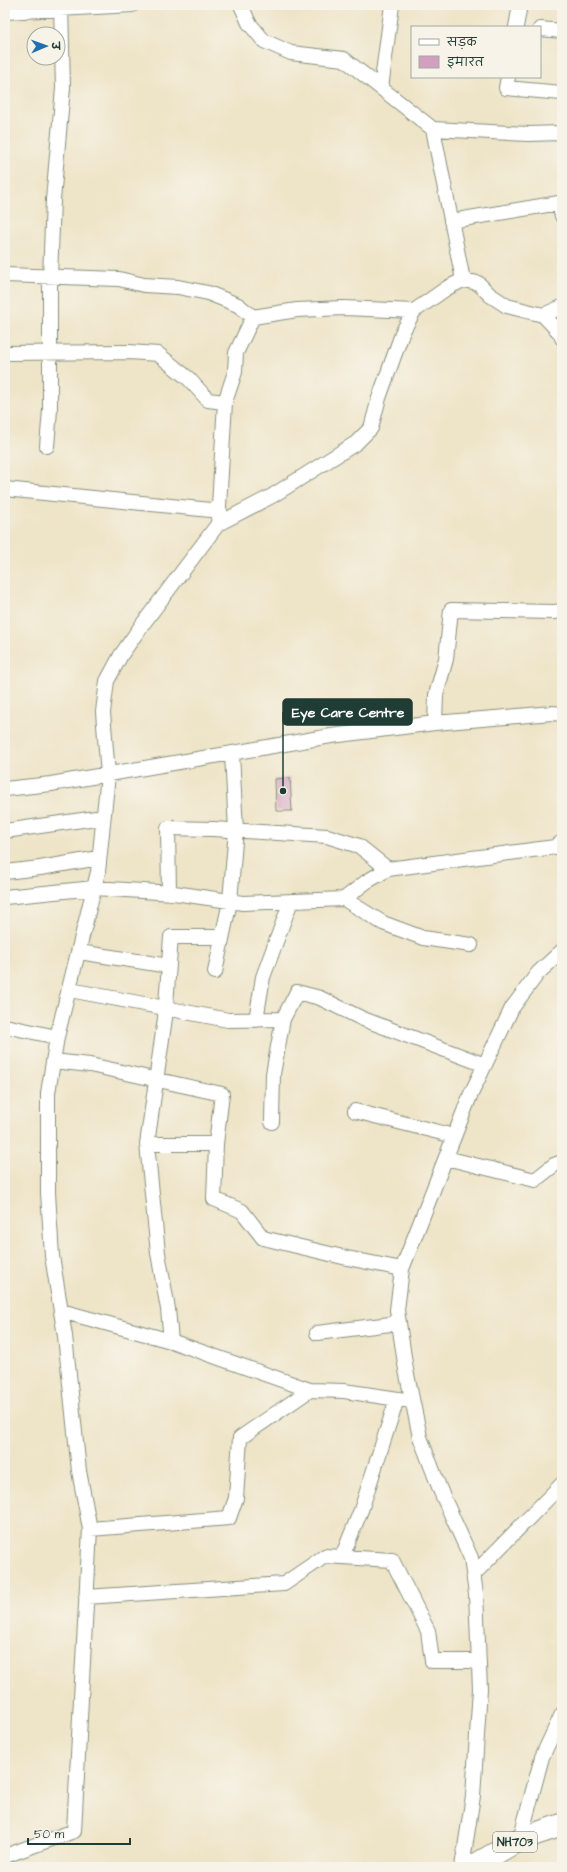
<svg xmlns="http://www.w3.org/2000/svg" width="567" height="1872" viewBox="0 0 567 1872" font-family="'Architects Daughter','Playpen Sans Deva',sans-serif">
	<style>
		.building { fill: #d39fc0 }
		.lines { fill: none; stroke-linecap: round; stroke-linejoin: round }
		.street-casing { stroke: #86907e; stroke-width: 16 }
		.highway-casing { stroke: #86907e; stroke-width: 24 }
		.street { stroke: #fff; stroke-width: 14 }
		.highway { stroke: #fff; stroke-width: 22 }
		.labels { text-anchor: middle; stroke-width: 3; stroke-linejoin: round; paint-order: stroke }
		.shield { fill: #f7f3e8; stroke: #60746a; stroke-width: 1 }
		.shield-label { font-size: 12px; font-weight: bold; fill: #1f3d34 }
		.leader { fill: none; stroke: #1f3d34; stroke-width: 1.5 }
		.callout-dot { fill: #1f3d34; stroke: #f7f3e8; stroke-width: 1.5 }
		.callout { fill: #1f3d34; stroke: #1f3d34; stroke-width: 1.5 }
		.callout-label { font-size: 14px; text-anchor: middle; font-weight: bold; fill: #fff }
	</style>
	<rect width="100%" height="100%" fill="#f7f3e8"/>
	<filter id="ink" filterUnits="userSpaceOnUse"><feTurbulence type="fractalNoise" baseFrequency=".025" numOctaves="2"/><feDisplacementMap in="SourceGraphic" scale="8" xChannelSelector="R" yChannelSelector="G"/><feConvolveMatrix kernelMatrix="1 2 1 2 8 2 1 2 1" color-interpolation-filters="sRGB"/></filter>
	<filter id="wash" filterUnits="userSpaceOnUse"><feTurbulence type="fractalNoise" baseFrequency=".012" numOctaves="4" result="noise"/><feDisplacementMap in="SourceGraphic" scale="16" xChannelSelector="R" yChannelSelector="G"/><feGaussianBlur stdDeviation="0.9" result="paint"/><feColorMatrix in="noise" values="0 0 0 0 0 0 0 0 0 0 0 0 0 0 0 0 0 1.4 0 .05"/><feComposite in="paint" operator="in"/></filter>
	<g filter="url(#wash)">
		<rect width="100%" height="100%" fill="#eee4c7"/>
		<g id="blocks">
			<path class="building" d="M290 778 292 811H276L275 779Z"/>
		</g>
	</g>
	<g filter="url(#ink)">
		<use href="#blocks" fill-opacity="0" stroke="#86907e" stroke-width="1"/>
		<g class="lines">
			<defs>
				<path id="street" d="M241 5 249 23 264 41 291 53 344 59 433 129 463 280
					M5 12 132 5
					M516 27 520 5
					M540 29 562 31
					M508 77 506 88 562 93
					M381 88 392 5
					M433 129 528 134 562 133
					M451 221 559 203 562 216
					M5 275 119 279 144 285 178 287 208 293 238 305 253 317 236 353 235 372 225 402 218 524 142 625 121 655 107 681 103 712 108 775 98 872 57 1037 48 1093V1193L52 1256 65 1336 79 1471 90 1529 74 1831 5 1856
					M543 315 562 307
					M253 317 297 310 344 308 414 311
					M5 353 129 352 158 354 189 379 208 400 225 402
					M47 446 50 410V277L53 200 63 88 61 5
					M5 489 220 511
					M218 524 272 496 356 443 371 428 379 398 403 331 414 311 447 288 463 280 478 283 490 295 507 306 543 315 561 334 562 338
					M435 723 436 695 446 659 451 610 554 612 562 611
					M5 789 51 784 331 736 435 723 552 713 562 714
					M5 831 103 817
					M5 872 40 868 99 858
					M169 893 168 828 213 829 327 836 359 846 388 869
					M5 897 94 888 174 893 243 903 344 899 366 882 388 869 555 847 562 842
					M344 899 383 923 423 938 471 945
					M79 952 169 966
					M215 972 230 901 236 830 232 754
					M70 990 228 1020 283 1019
					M256 1020 263 977 291 901
					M5 1026 57 1037
					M53 1061 90 1065 222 1094 216 1144 214 1199 242 1211 263 1238 347 1258 402 1269
					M355 1111 454 1136
					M272 1122 273 1074 283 1019 297 992 320 998 363 1019 485 1065
					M147 1144H216
					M446 1158 535 1180 554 1165 562 1162
					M61 1311 171 1341 310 1390 344 1391 412 1401
					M317 1333 399 1323
					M171 1341 168 1309 158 1253 147 1144 165 1018 171 937H222
					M90 1529 229 1518 236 1498 240 1438 310 1390
					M342 1557 361 1510 397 1399
					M473 1575 562 1484
					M86 1597 284 1584 325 1556 392 1560 428 1631 432 1661H479
					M520 1839 542 1757 562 1714
					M462 1867 473 1796 480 1689 476 1594 471 1558 441 1492 420 1437 406 1370 397 1310 402 1269 470 1096 512 1008 538 973 562 951"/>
				<path id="highway" d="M472 1867 520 1839 562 1825"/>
			</defs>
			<use href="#street" class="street-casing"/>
			<use href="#highway" class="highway-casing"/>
			<use href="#street" class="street"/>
			<use href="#highway" class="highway"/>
		</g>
	</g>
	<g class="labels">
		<rect class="shield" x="493" y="1832" width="44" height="20" rx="3"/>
		<g class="shield-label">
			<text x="515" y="1846">NH703</text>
		</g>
	</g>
	<path class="leader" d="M283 791L283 712"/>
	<circle class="callout-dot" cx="283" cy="791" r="4"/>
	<rect class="callout" x="283" y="699" width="129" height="26" rx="4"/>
	<g class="callout-label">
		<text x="348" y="717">Eye Care Centre</text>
	</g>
	<rect width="567" height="1872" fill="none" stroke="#f7f3e8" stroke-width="20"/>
	<rect x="411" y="26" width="130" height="52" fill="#f7f3e8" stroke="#a1aaa0"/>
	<rect x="419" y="39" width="20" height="6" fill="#ffffff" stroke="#a1aaa0"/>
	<text x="447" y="46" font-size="12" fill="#1f3d34">सड़क</text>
	<rect x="419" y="56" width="20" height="12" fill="#d39fc0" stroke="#a1aaa0"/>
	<text x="447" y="66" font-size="12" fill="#1f3d34">इमारत</text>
	<g transform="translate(46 46) rotate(88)"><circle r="19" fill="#f7f3e8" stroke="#a1aaa0"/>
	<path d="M0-3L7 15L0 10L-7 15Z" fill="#1f6fb2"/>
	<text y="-6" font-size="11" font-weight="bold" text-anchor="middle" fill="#1f3d34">उ</text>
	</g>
	<path d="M28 1838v6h102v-6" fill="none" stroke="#1f3d34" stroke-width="2"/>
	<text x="34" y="1838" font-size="12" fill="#1f3d34" stroke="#f7f3e8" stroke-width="3" paint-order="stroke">50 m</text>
</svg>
